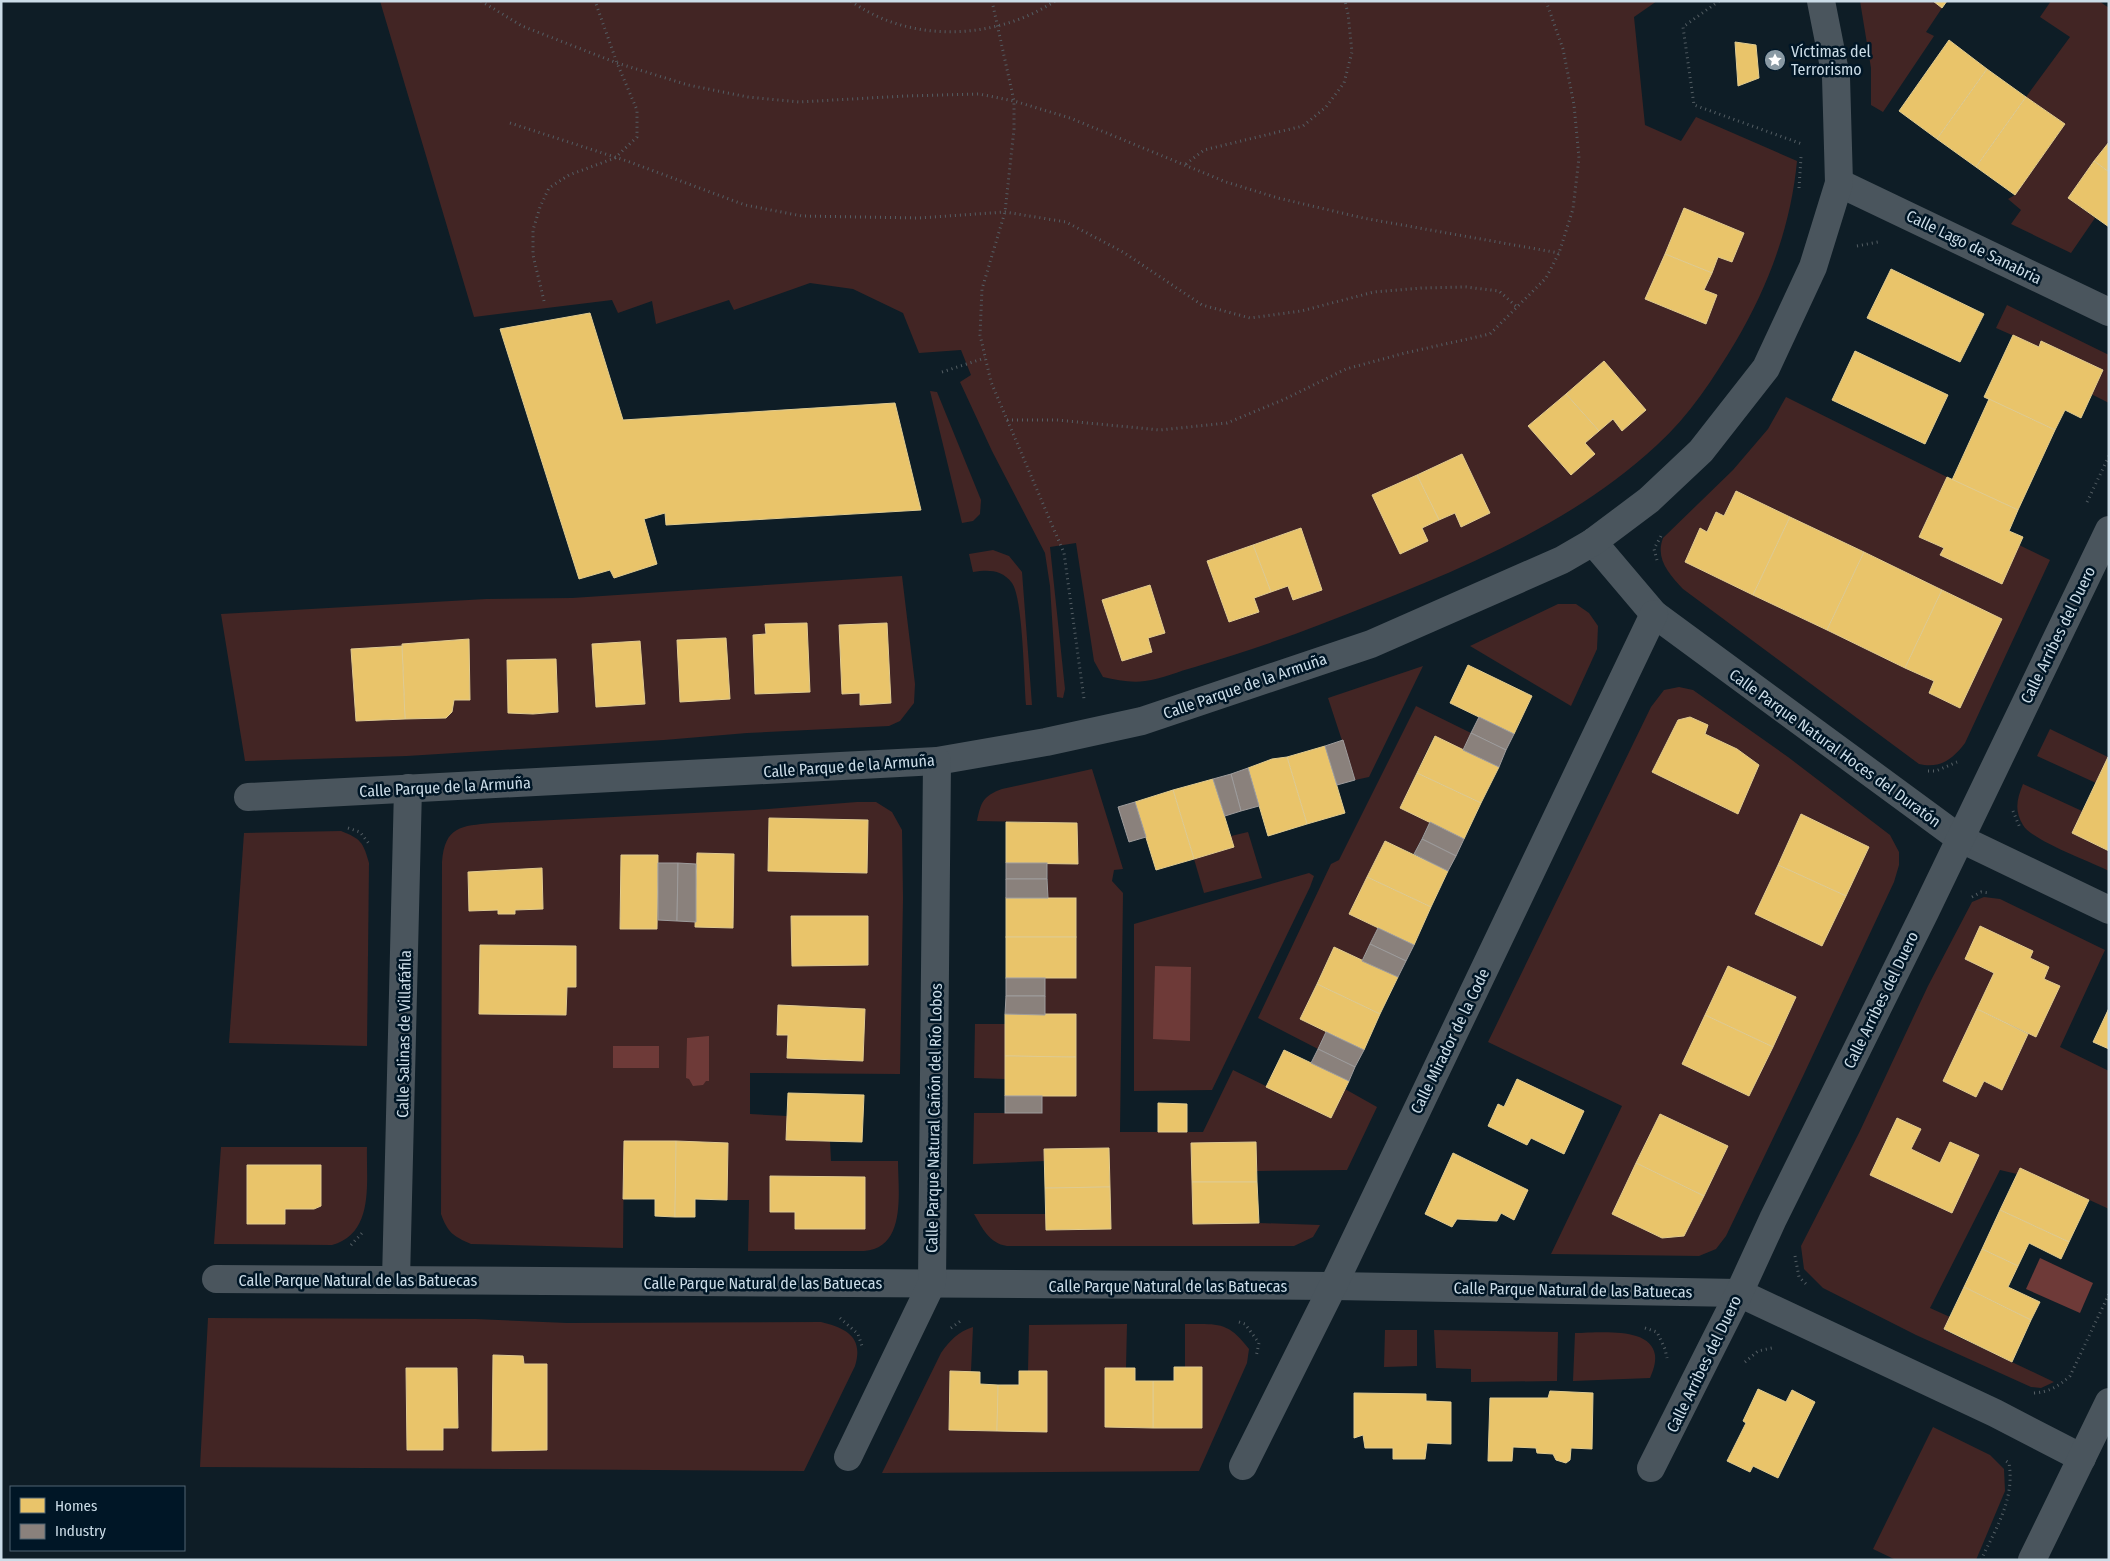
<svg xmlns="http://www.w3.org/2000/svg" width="2110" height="1561" viewBox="0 0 2110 1561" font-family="'Fira Sans Condensed',sans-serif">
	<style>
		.green { fill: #422524 }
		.water { fill: #6e3a38 }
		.homes { fill: #e9c46a; stroke: #e0cb90 }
		.industry { fill: #8a817c; stroke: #9e9c9c }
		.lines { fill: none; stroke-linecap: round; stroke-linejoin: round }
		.path { stroke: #545e64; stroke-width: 3; stroke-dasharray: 1 4; stroke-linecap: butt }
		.street { stroke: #4a555d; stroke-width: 28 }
		.secondary { stroke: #4a555d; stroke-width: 28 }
		.labels { text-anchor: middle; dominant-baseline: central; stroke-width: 5; stroke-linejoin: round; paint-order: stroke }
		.poi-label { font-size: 16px; fill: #cbdce7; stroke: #001626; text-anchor: start }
		.street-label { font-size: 16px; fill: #cbdce7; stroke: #001626 }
	</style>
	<rect width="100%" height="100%" fill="#0e1d26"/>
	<!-- green -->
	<g class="green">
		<path d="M380 1H1657L1634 17 1645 125 1681 141 1696 117 1797 161C1791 225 1769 285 1736 341 1713 379 1690 415 1657 445 1564 532 1436 579 1319 625 1278 641 1237 654 1195 667 1179 671 1162 679 1145 681 1131 683 1117 680 1103 677L1094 661 1076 543 1050 547 1065 689 1063 698 1057 697 1050 586 1045 553 992 451 960 382 971 375 961 350 919 353 903 313 853 289 810 283 734 310 729 300 656 324 652 301 618 313 612 300 474 317Z"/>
		<polygon points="1860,1 1933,1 1942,8 1926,32 1934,36 1883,112 1871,105 1871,68"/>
		<polygon points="2051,1 2099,1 2109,8 2109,142 2068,198 2095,218 2071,253 2011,224 2021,210 2008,199 2015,195 2065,124 2026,97 2070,37 2040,17"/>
		<polygon points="2007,305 2109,355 2109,403 2091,394 2041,342 2039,347 1996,328"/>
		<polygon points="930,391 937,392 981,500 980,514 973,521 962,523"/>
		<path d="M1786 397 1947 477 1919 537 1944 548 1940 555 2019 545 2050 560 1965 743C1953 759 1940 769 1919 764L1683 589C1669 574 1655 559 1663 538L1733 470 1768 429Z"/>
		<path d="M993 550 1009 556 1022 572 1032 705H1026C1024 682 1023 598 1012 583 1001 569 988 570 973 572L969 554Z"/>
		<polygon points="902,576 915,684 914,703 900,721 889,726 747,733 664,740 407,756 245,761 221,614 486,599 572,598"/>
		<polygon points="1558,604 1576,604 1589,613 1598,626 1597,649 1571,706 1470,646"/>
		<polygon points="1423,666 1369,777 1355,780 1328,698"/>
		<polygon points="1679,687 1693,690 1788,757 1890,835 1899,852 1899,865 1894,882 1803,1076 1726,1236 1716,1249 1699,1256 1551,1254 1622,1106 1488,1042 1651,707 1664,690"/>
		<polygon points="1416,706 1471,733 1463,750 1434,736 1400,808 1430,822 1414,854 1385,841 1350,914 1378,928 1362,961 1334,947 1300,1019 1326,1032 1318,1049 1258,1018 1331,864 1339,860"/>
		<polygon points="2050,729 2108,757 2096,783 2037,756"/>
		<path d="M1092 769 1123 869 1114 870 1112 881 1123 893 1120 1132H1203L1233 1070 1331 1118 1345 1089 1377 1107 1347 1170 1257 1171 1256 1142 1191 1144 1259 1223 1320 1225 1313 1237 1294 1246H1007C989 1243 983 1229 974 1214H1046V1230L1111 1229 1109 1148 1045 1161 973 1164 974 1113H1042V1096L1076 1095V1015H1045V978H1076V898H1048L1047 863H1078L1077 823 977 821C981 802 983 796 1002 789Z"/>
		<path d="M2023 784 2082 811 2072 833 2109 851V871C2091 862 2031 840 2023 825 2014 810 2017 799 2023 784Z"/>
		<path d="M857 802H876L892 812 902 830 903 898 900 1074 750 1073V1114L787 1116V1140L830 1141 831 1161H898C898 1191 907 1248 864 1251H748L749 1200H727V1143L624 1141 623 1248 471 1244C453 1236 448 1233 441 1214L442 862C445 826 461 826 492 823L754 810Z"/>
		<path d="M341 831C361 839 363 842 369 863L367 1046 229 1043 244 833Z"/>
		<polygon points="1248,832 1262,878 1204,893 1194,859 1231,836"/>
		<polygon points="1309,873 1314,876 1310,887 1212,1090 1134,1091 1134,924"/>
		<polygon points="1984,897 2000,899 2105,950 2060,1047 2109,1071 2109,1209 2020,1168 2017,1174 2000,1170 1930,1308 1950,1317 1944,1330 2054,1382 2041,1388 2031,1387 1916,1335 1823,1288 1804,1269 1801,1246 1859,1133 1928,986 1972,902"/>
		<polygon points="975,1024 1006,1024 1005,1079 974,1078"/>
		<path d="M221 1147H367C366 1182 375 1233 332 1245L214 1244Z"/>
		<path d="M208 1318 476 1319 567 1323 821 1322C846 1328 864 1337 855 1366L804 1471 200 1467Z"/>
		<path d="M1127 1324 1126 1368H1105V1427L1202 1428V1367H1185V1324C1218 1324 1228 1321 1249 1349L1247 1363 1199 1471 882 1473 941 1353C950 1340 958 1332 973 1327L971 1371 950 1372 949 1430 1046 1432V1371H1028L1029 1325Z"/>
		<polygon points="1385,1330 1417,1330 1417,1366 1384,1367"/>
		<polygon points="1434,1330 1558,1332 1557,1381 1471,1382 1471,1369 1436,1368"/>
		<path d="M1575 1333C1597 1333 1651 1326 1655 1355 1656 1363 1653 1371 1650 1378L1573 1381Z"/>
		<polygon points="1933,1427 1990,1455 2004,1469 2005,1491 1976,1560 1896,1560 1873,1549"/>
	</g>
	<!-- water -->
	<g class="water">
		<polygon points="1155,966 1191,967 1190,1041 1153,1039"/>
		<polygon points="709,1036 709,1081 706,1081 703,1085 693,1086 689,1079 686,1078 687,1038"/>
		<rect x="613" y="1046" width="46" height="22"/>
		<polygon points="2040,1258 2093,1283 2080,1313 2026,1289"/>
	</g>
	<!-- homes -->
	<g class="homes">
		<polygon points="1933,1 1947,1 1942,8"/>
		<polygon points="1949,40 1987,69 1937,139 1899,111"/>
		<polygon points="1735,42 1756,45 1759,78 1738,86"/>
		<polygon points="1987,69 2026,97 1976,167 1937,139"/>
		<polygon points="2026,97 2065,124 2015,195 1976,167"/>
		<polygon points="2109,142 2109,172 2094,161"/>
		<polygon points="2094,161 2109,172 2109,227 2068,198"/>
		<polygon points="1684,208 1744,233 1732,262 1718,257 1712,273 1665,254"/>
		<polygon points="1665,254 1712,273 1704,290 1717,295 1706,324 1645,299"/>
		<polygon points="1891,269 1984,314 1960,362 1867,318"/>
		<polygon points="590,313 623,420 895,403 921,510 666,525 665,513 644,519 657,564 614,578 610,570 579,579 500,329"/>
		<polygon points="2013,335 2039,347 2041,341 2103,370 2081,418 2065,410 2055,430 1984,397"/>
		<polygon points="1855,351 1948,395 1925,444 1832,400"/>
		<polygon points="1604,361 1646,410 1622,431 1613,419 1599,431 1566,394"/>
		<polygon points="1566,394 1599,431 1585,443 1595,454 1571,475 1528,426"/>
		<polygon points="1989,399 2055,430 2018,510 1952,480"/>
		<polygon points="1462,454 1490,513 1461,527 1455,513 1439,520 1417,475"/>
		<polygon points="1417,475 1439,520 1422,528 1428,541 1400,554 1372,495"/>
		<polygon points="1947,477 2018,510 2009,531 2023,537 2002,584 1940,555 1944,548 1919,537"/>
		<polygon points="1736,491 1790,517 1753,595 1685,562 1700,528 1707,532 1716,512 1724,516"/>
		<polygon points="1790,517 1864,552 1827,630 1753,595"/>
		<polygon points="1301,528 1322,590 1293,600 1288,586 1271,592 1253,545"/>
		<polygon points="1253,545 1271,592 1254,598 1259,612 1229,622 1207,561"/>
		<polygon points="1864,552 1942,590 1905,668 1827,630"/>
		<polygon points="1150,585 1165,633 1148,638 1152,652 1122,661 1102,600"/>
		<polygon points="1942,590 2002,619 1960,708 1929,693 1934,681 1905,668"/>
		<polygon points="807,623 810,692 755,694 753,635 766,634 765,624"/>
		<polygon points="887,623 891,703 860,705 860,693 842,694 839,625"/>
		<polygon points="726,638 730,699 680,702 677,640"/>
		<polygon points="469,639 470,700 454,700 452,712 446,718 405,719 402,644"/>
		<polygon points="640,641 645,704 596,707 592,644"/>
		<polygon points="402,646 405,719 356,721 351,649"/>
		<polygon points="556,659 558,712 533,714 508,713 507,660"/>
		<polygon points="1468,665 1532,696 1514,734 1450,703"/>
		<polygon points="1690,717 1708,725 1705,734 1737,749 1759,765 1738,814 1652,772 1678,720"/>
		<polygon points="1435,736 1499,767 1481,803 1417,773"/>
		<polygon points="1325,746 1345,813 1307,824 1287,757"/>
		<polygon points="1287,757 1307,824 1268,836 1248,768 1272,759"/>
		<polygon points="2108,757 2109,757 2109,851 2072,833"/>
		<polygon points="1417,773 1481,803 1464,839 1400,808"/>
		<polygon points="1213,779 1234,847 1194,859 1173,790"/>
		<polygon points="1173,790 1194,859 1156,870 1135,802"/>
		<polygon points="1801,814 1869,847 1846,896 1778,865"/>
		<polygon points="769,818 868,820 867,873 768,871"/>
		<polygon points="1006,822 1077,823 1078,864 1006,863"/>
		<polygon points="1385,841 1448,871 1431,907 1367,877"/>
		<polygon points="697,853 734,854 733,928 695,927"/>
		<polygon points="621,855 658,855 657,929 620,929"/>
		<polygon points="1778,865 1846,896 1822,946 1755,914"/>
		<polygon points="542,868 543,909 515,910 515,914 498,914 498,910 469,911 468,872"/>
		<polygon points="1367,877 1431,907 1414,945 1349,914"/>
		<rect x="1006" y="898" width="70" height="39"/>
		<polygon points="791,916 868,916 868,965 792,966"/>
		<polygon points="1980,926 2033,951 2030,958 2049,967 2044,979 2060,986 2036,1037 1977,1009 1994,973 1965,959"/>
		<rect x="1006" y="937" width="70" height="41"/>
		<polygon points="480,945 576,946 576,987 567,987 566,1015 479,1014"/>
		<polygon points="1334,947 1398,977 1380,1014 1317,984"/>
		<polygon points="1728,966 1796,997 1773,1047 1705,1015"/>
		<polygon points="1317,984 1380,1014 1364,1050 1300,1019"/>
		<polygon points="778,1005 865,1009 863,1061 787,1058 788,1035 777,1035"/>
		<polygon points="2109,1008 2109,1049 2093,1042"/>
		<polygon points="1977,1009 2028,1034 2002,1090 1984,1081 1976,1097 1943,1081"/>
		<polygon points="1005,1014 1076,1014 1076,1057 1005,1056"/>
		<polygon points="1705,1015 1773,1047 1749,1096 1682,1064"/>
		<polygon points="1284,1050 1349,1081 1331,1118 1266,1087"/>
		<polygon points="1005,1056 1076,1057 1076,1096 1005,1096"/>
		<polygon points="1517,1079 1584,1111 1564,1154 1531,1138 1527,1145 1488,1126 1498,1104 1504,1107"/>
		<polygon points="788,1093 864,1095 862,1142 786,1140"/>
		<polygon points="1158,1103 1187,1104 1187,1132 1158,1132"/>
		<polygon points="1660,1114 1728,1146 1704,1196 1636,1163"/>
		<polygon points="1897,1118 1921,1129 1911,1149 1940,1163 1950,1142 1979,1155 1952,1213 1870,1175"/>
		<polygon points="624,1141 676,1141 675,1217 655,1216 655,1199 623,1199"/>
		<polygon points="676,1141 728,1143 727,1200 695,1199 695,1217 675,1217"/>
		<polygon points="1256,1142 1257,1182 1192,1182 1191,1143"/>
		<polygon points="1109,1148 1110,1187 1045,1188 1044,1149"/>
		<polygon points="1453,1153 1528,1190 1514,1220 1501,1213 1497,1221 1457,1219 1452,1227 1425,1214"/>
		<polygon points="1636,1163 1704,1196 1684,1236 1662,1238 1612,1214"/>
		<polygon points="247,1165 321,1165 321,1206 314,1209 285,1209 285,1224 247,1224"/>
		<polygon points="2020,1168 2089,1200 2069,1242 2000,1210"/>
		<polygon points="770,1176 865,1177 865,1229 795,1229 795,1212 770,1212"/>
		<polygon points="1192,1182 1257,1182 1259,1223 1193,1224"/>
		<polygon points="1110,1187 1111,1229 1046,1230 1045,1188"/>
		<polygon points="2000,1210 2069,1242 2061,1259 2029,1243 2018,1266 1982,1249"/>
		<polygon points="1982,1249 2018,1266 2008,1287 2040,1302 2031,1320 1964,1287"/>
		<polygon points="1964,1287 2031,1320 2012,1362 1944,1329"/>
		<polygon points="493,1355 523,1356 524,1364 547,1364 547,1450 492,1451"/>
		<polygon points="1174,1367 1202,1367 1202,1428 1153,1428 1153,1381 1174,1381"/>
		<polygon points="406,1368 457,1368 458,1428 443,1428 443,1450 407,1450"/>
		<polygon points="1105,1368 1135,1368 1135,1381 1153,1381 1153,1428 1105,1427"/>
		<polygon points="950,1371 980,1372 980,1384 998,1385 997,1431 949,1430"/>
		<polygon points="1019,1371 1047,1371 1047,1432 997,1431 998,1385 1019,1385"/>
		<polygon points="1758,1389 1786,1402 1792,1390 1815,1402 1778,1478 1753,1466 1750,1472 1727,1461 1746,1423 1743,1421"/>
		<polygon points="1550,1391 1593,1393 1592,1449 1571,1448 1570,1460 1566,1463 1556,1460 1553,1454 1537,1453 1536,1448 1513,1447 1512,1461 1488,1461 1490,1398 1548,1398"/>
		<polygon points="1354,1393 1426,1394 1426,1401 1451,1402 1451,1444 1427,1443 1425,1459 1393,1459 1393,1448 1365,1448 1363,1435 1354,1438"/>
	</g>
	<!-- industry -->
	<g class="industry">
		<polygon points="1479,717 1514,734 1506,750 1471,733"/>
		<polygon points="1471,733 1506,750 1499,767 1463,750"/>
		<polygon points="1343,740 1355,780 1337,785 1325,746"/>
		<polygon points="1248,768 1259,806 1241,811 1231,774"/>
		<polygon points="1231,774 1241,811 1225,816 1213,779"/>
		<polygon points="1135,802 1146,837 1129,842 1118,807"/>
		<polygon points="1430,822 1464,839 1456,856 1422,839"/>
		<polygon points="1422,839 1456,856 1448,871 1414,854"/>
		<polygon points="658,863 678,863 677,921 658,920"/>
		<polygon points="678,863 696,864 696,922 677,921"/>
		<rect x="1006" y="863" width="41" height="16"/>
		<polygon points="1006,879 1047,879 1048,898 1006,898"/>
		<polygon points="1378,928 1414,945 1406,961 1370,944"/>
		<polygon points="1370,944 1406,961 1398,977 1362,961"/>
		<rect x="1006" y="978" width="39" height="18"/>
		<polygon points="1006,996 1045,996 1045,1015 1005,1014"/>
		<polygon points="1326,1032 1364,1050 1355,1067 1318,1049"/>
		<polygon points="1318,1049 1355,1067 1349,1081 1311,1063"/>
		<rect x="1005" y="1096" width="37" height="17"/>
	</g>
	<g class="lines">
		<!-- path -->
		<g class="path">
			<polyline points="481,1 522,26 617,63 688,85 748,97 799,102 905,96 979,94 1014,101 1070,118 1226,182 1278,198 1363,218 1559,253"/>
			<path d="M851 1C910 44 996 40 1055 1"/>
			<polyline points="992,1 1014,101 1014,129 1005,212 982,289 980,335 991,382 1064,553 1084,699"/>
			<polyline points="1719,1 1683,27 1694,105 1802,144"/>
			<polyline points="510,123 627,161 745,205 802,216 919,218 1005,212 1066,222 1123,252 1202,305 1250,318 1301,311 1374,292 1422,288 1466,287 1499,291 1518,308"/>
			<polyline points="1186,164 1204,150 1303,126 1326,107 1344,83 1352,52 1348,14 1345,1"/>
			<polyline points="1799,188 1801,157"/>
			<polyline points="1857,246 1878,242"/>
			<polyline points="544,301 533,255 533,230 540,207 549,188 569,175 615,158 637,137 637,110 617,63 595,1"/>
			<polyline points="942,372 985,358"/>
			<polyline points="1007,420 1057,420 1160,430 1227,423 1285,399 1346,369 1405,353 1490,334 1546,278 1559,253 1573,209 1579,158 1574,105 1563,49 1546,1"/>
			<polyline points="2087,502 2109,456"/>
			<polyline points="1657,560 1654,549 1661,536"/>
			<polyline points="1928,771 1936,771 1957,762"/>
			<polyline points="2013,811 2020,828"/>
			<polyline points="348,828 360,832 370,845"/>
			<polyline points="1972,897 1981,892 1990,893"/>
			<polyline points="351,1245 362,1233"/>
			<polyline points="1795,1256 1799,1277 1806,1284"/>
			<polyline points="840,1318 858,1334 862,1346"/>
			<polyline points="1239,1322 1245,1324 1259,1343 1256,1357"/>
			<polyline points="951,1328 962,1320"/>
			<polyline points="1645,1328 1657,1332 1665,1349 1667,1358"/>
			<polyline points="1745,1362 1758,1351 1772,1348"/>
			<path d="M2034 1393C2049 1392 2059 1386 2070 1376L2109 1294"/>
			<path d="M1981 1560C1996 1528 2015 1499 2009 1463L2006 1461"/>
		</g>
		<!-- street -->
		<g class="street">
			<polyline points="1839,183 2109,312"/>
			<polyline points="1593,542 1654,614 1959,838 2109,910"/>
			<polyline points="248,797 937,761 1046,742 1142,721 1371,644 1562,560 1593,542 1649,500 1701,451 1766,368 1813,267 1839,183 1836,77 1821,1"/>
			<polyline points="216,1279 1333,1286 1739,1293 1995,1413 2082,1458"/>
			<polyline points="396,1280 408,788"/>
			<polyline points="848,1457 932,1283 937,761"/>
			<polyline points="1243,1466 1333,1286 1654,614"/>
			<polyline points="1651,1468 1739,1293 1773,1219 1925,912 2109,530"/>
		</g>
		<!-- secondary -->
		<polyline class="secondary" points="2032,1560 2109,1402"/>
	</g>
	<!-- icons -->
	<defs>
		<g id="sight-disc" transform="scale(1.125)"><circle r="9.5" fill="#8999a3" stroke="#001626"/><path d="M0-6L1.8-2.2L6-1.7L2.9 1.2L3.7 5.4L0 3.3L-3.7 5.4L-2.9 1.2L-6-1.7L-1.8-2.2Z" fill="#fff"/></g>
	</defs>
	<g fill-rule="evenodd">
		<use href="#sight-disc" x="1775" y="60"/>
	</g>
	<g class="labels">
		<!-- poi labels -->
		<g class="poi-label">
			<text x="1791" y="51">Víctimas del<tspan x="1791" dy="18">Terrorismo</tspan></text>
		</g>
		<!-- street labels -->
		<g class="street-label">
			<text transform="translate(1974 247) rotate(26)">Calle Lago de Sanabria</text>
			<text transform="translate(2058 635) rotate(-64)">Calle Arribes del Duero</text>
			<text transform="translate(1245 686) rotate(-19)">Calle Parque de la Armuña</text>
			<text transform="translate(1835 748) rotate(36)">Calle Parque Natural Hoces del Duratón</text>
			<text transform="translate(849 766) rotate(-4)">Calle Parque de la Armuña</text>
			<text transform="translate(445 787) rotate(-3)">Calle Parque de la Armuña</text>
			<text transform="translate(1881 1000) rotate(-64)">Calle Arribes del Duero</text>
			<text transform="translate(404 1034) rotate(-89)">Calle Salinas de Villafáfila</text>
			<text transform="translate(1450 1041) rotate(-64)">Calle Mirador de la Code</text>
			<text transform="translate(934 1118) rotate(-89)">Calle Parque Natural Cañón del Río Lobos</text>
			<text x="358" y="1280">Calle Parque Natural de las Batuecas</text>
			<text x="763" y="1283">Calle Parque Natural de las Batuecas</text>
			<text x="1168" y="1286">Calle Parque Natural de las Batuecas</text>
			<text transform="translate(1573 1290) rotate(1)">Calle Parque Natural de las Batuecas</text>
			<text transform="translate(1704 1364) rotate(-64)">Calle Arribes del Duero</text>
		</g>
	</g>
	<!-- border -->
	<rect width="2110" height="1561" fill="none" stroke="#cbdce7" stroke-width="5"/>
	<!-- legend -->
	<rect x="10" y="1486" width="175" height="65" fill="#001626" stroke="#516573"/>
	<rect x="20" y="1498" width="25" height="15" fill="#e9c46a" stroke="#516573"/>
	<text x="55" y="1511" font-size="15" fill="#cbdce7">Homes</text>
	<rect x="20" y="1524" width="25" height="15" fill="#8a817c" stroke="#516573"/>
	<text x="55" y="1536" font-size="15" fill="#cbdce7">Industry</text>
</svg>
